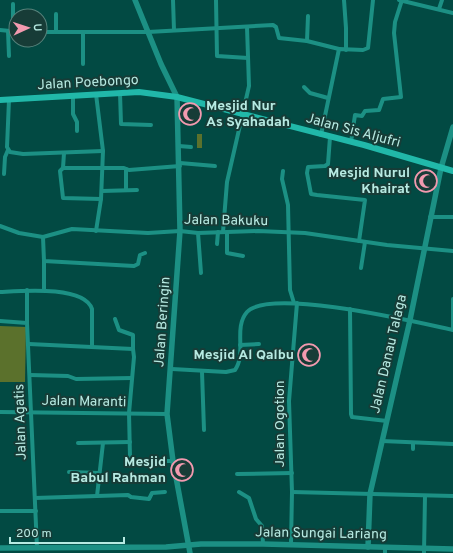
<svg xmlns="http://www.w3.org/2000/svg" width="453" height="553" viewBox="0 0 453 553" font-family="Overpass,sans-serif">
	<style>
		.green { fill: #5b712c }
		.lines { fill: none; stroke-linecap: round; stroke-linejoin: round }
		.minor { stroke: #1c9084; stroke-width: 4 }
		.tertiary { stroke: #1c9084; stroke-width: 5.5 }
		.secondary { stroke: #21b8a9; stroke-width: 6 }
		.labels { text-anchor: middle; dominant-baseline: central; stroke-width: 4; stroke-linejoin: round; paint-order: stroke }
		.street-label { font-size: 14px; fill: #b7eae2; stroke: #173c37 }
		.poi-label { font-size: 14px; font-weight: bold; fill: #b7eae2; stroke: #173c37; text-anchor: end }
	</style>
	<rect width="100%" height="100%" fill="#024a43"/>
	<!-- green -->
	<g class="green">
		<rect x="197" y="134" width="5" height="14"/>
		<polygon points="0,326 26,327 25,382 0,382"/>
	</g>
	<g class="lines">
		<!-- minor -->
		<g class="minor">
			<polyline points="173,0 174,30"/>
			<polyline points="216,0 217,56 248,58"/>
			<polyline points="344,0 346,28 346,50"/>
			<polyline points="399,0 453,13"/>
			<polyline points="13,4 13,31"/>
			<polyline points="439,9 442,0"/>
			<polyline points="0,30 10,31"/>
			<polyline points="8,31 9,56"/>
			<polyline points="40,32 148,32 273,25 276,27 279,38 307,41 339,49"/>
			<polyline points="56,32 56,14"/>
			<polyline points="83,33 83,64"/>
			<polyline points="307,41 308,16"/>
			<polyline points="304,87 310,93 328,98"/>
			<polyline points="120,93 121,124 151,125"/>
			<polyline points="96,94 103,151 101,199 96,231"/>
			<polyline points="73,95 73,114 77,122 77,131"/>
			<polyline points="9,100 7,147 10,152 23,154 103,151"/>
			<polyline points="321,135 339,49 363,50 368,48 373,0"/>
			<polyline points="330,137 328,164 325,166 308,167 307,173 311,194 317,195 365,200 359,241"/>
			<polyline points="351,142 355,115 362,116 365,111 379,110 383,99 401,97 394,33 395,22 402,0"/>
			<polyline points="179,146 191,147"/>
			<polyline points="64,153 63,168 60,171 63,198 101,199"/>
			<polyline points="180,163 215,166"/>
			<polyline points="63,168 124,168 129,170 180,166"/>
			<polyline points="283,171 282,179 288,205 290,290 294,303"/>
			<polyline points="4,174 5,157 8,150"/>
			<polyline points="126,190 126,169"/>
			<polyline points="102,191 137,190"/>
			<polyline points="430,217 453,217"/>
			<polyline points="0,226 19,233 43,237 72,229 148,233 180,231 198,233 258,231 305,233 387,245 453,251"/>
			<polyline points="223,232 227,182 249,86 247,27"/>
			<polyline points="227,232 227,253 243,256"/>
			<polyline points="198,233 201,273"/>
			<polyline points="43,237 44,261 134,266 138,264 140,255 145,253"/>
			<polyline points="217,244 218,232"/>
			<polyline points="44,261 44,290"/>
			<polyline points="361,268 365,242"/>
			<polyline points="27,290 27,323"/>
			<path d="M0 292C20 291 84 285 92 309V346"/>
			<polyline points="350,309 351,414 352,417 387,421"/>
			<polyline points="115,319 119,330 133,335 133,349"/>
			<polyline points="0,321 27,323 37,548"/>
			<polyline points="453,330 453,299"/>
			<polyline points="29,344 133,349 134,357 129,413 130,457 134,461 173,461"/>
			<polyline points="240,345 259,344"/>
			<path d="M172 369 226 372 235 370C247 353 233 328 247 312 270 287 420 323 453 330"/>
			<polyline points="202,372 204,430"/>
			<polyline points="30,375 68,376 76,379 132,378"/>
			<polyline points="0,412 167,414"/>
			<polyline points="382,441 453,444"/>
			<polyline points="78,443 130,442"/>
			<polyline points="413,449 413,443"/>
			<polyline points="69,472 99,473"/>
			<polyline points="237,474 292,473"/>
			<polyline points="239,492 249,498 256,519 262,526 263,544"/>
			<polyline points="292,492 453,496"/>
			<polyline points="97,496 103,443"/>
			<polyline points="35,498 128,495 131,497 149,499 152,493 165,492"/>
			<polyline points="0,511 36,511"/>
			<polyline points="291,544 292,492 289,401 297,303"/>
			<polyline points="385,553 385,547"/>
			<polyline points="424,553 425,496"/>
		</g>
		<!-- tertiary -->
		<g class="tertiary">
			<polyline points="135,0 161,64 177,97 180,231 167,414 173,461 190,553"/>
			<polyline points="368,547 370,494 410,320 441,168 453,127"/>
			<polyline points="0,548 166,547 201,544 263,544 453,549"/>
		</g>
		<!-- secondary -->
		<polyline class="secondary" points="0,100 139,92 177,97 364,145 453,171"/>
	</g>
	<!-- icons -->
	<defs>
		<g id="mosque-ring" transform="scale(1.15)"><circle r="9.5" fill="#173c37" stroke="#f29aaf" stroke-width="1.5"/><path d="M3.5-4.9A6 6 0 1 0 3.5 4.9A5 5 0 1 1 3.5-4.9Z" fill="#f29aaf"/></g>
	</defs>
	<g fill-rule="evenodd">
		<use href="#mosque-ring" x="190" y="114"/>
		<use href="#mosque-ring" x="426" y="181"/>
		<use href="#mosque-ring" x="309" y="355"/>
		<use href="#mosque-ring" x="182" y="470"/>
	</g>
	<g class="labels">
		<!-- street labels -->
		<g class="street-label">
			<text transform="translate(88 83) rotate(-3)">Jalan Poebongo</text>
			<text transform="translate(353 131) rotate(15)">Jalan Sis Aljufri</text>
			<text transform="translate(226 221) rotate(1)">Jalan Bakuku</text>
			<text transform="translate(163 322) rotate(-86)">Jalan Beringin</text>
			<text transform="translate(389 354) rotate(-77)">Jalan Danau Talaga</text>
			<text transform="translate(84 402) rotate(1)">Jalan Maranti</text>
			<text transform="translate(21 422) rotate(-92)">Jalan Agatis</text>
			<text transform="translate(280 424) rotate(-90)">Jalan Ogotion</text>
			<text transform="translate(321 534) rotate(1)">Jalan Sungai Lariang</text>
		</g>
		<!-- poi labels -->
		<g class="poi-label">
			<text x="206" y="106" text-anchor="start">Mesjid Nur<tspan x="206" dy="16">As Syahadah</tspan></text>
			<text x="410" y="173">Mesjid Nurul<tspan x="410" dy="16">Khairat</tspan></text>
			<text x="294" y="355">Mesjid Al Qalbu</text>
			<text x="166" y="462">Mesjid<tspan x="166" dy="16">Babul Rahman</tspan></text>
		</g>
	</g>
	<!-- north arrow -->
	<g transform="translate(28 28) rotate(87)"><circle r="19" fill="#173c37" stroke="#57827b"/>
	<path d="M0-3L7 15L0 10L-7 15Z" fill="#f29aaf"/>
	<text y="-6" font-size="11" font-weight="bold" text-anchor="middle" fill="#b7eae2">U</text>
	</g>
	<!-- scale -->
	<path d="M10 537v6h114v-6" fill="none" stroke="#b7eae2" stroke-width="2"/>
	<text x="16" y="537" font-size="12" fill="#b7eae2" stroke="#173c37" stroke-width="3" paint-order="stroke">200 m</text>
</svg>
